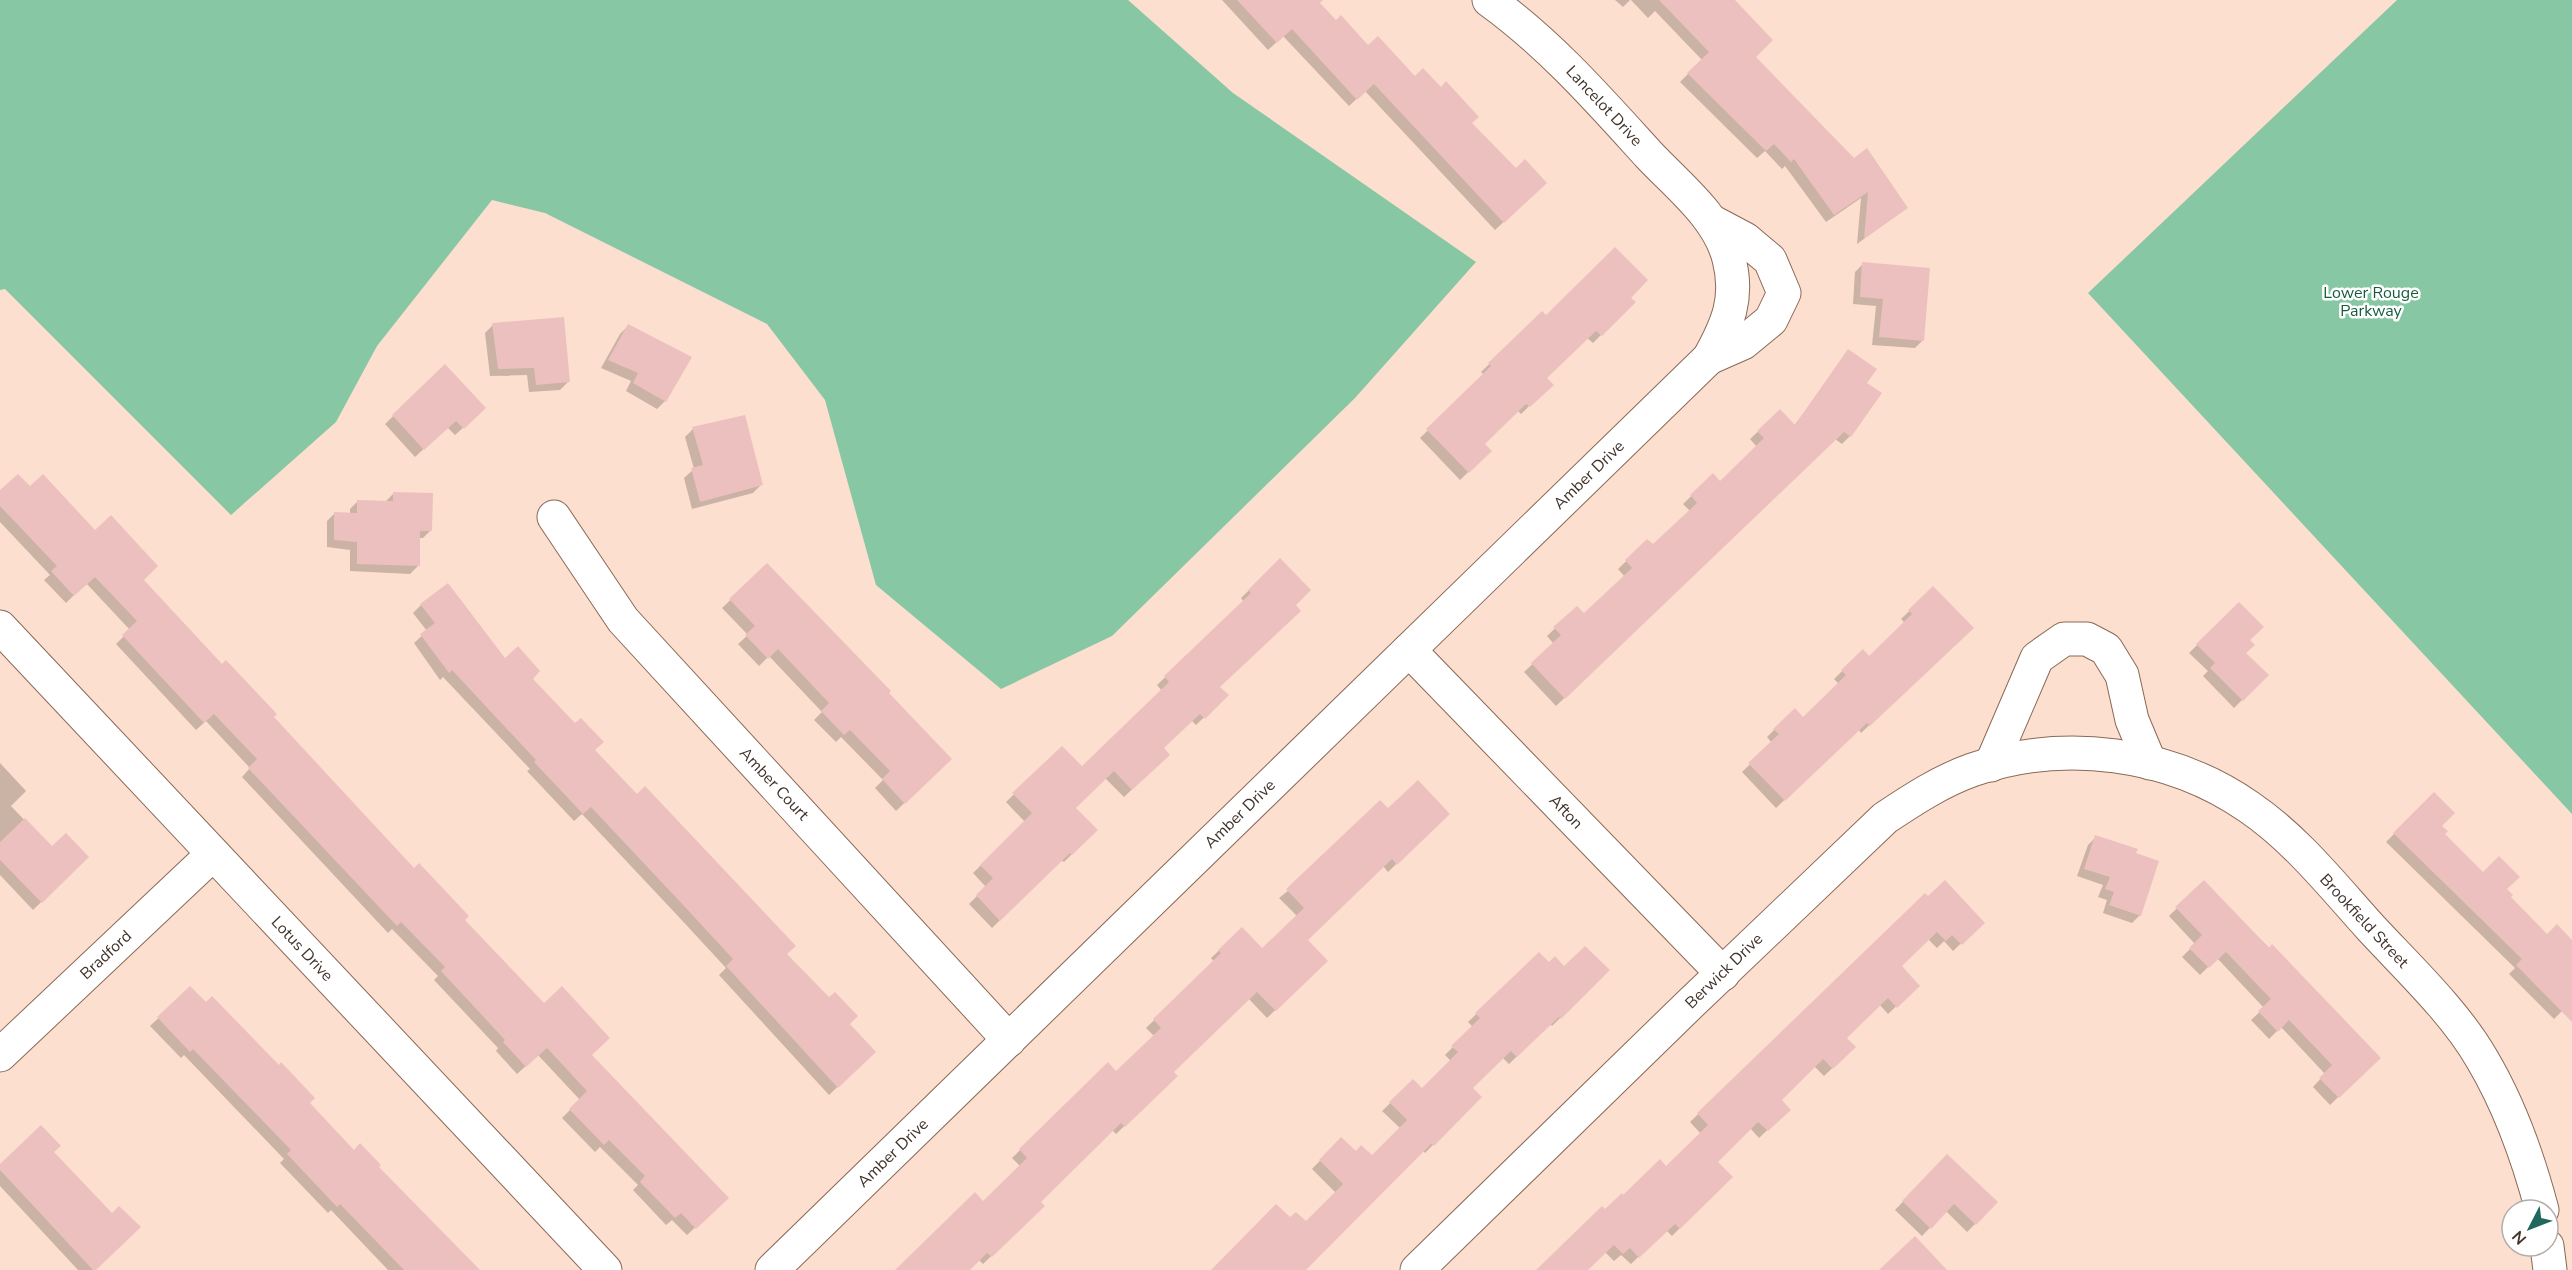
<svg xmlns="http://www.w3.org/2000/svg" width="2572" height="1270" viewBox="0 0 2572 1270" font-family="'Nunito Sans',sans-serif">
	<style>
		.green { fill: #87c7a3 }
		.shadow { fill: #0003 }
		.building { fill: #ecc0bf }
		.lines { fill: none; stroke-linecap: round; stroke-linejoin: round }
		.minor-casing { stroke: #896957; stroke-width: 35 }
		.minor { stroke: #fff; stroke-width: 33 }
		.labels { text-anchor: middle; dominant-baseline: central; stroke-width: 5; stroke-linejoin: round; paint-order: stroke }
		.street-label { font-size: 16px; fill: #41332b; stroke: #fff }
		.park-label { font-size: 16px; fill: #175d3d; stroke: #fff }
	</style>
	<rect width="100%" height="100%" fill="#fddfcf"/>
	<!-- green -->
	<g class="green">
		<polygon points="0,0 1128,0 1233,93 1476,262 1355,398 1112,636 1001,689 876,585 825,400 767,324 545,213 492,200 377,346 336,422 231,515 5,289 0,290"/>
		<polygon points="2397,0 2572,0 2572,814 2088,293"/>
	</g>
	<!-- shadow -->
	<g class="shadow">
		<polygon points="1222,0 1315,0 1335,22 1415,78 1470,123 1537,191 1495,230 1365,91 1349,106 1283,36 1268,50"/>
		<polygon points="1615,0 1630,0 1623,7"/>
		<polygon points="1631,0 1732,0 1754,57 1853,160 1906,208 1857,244 1861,198 1826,222 1785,166 1782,169 1765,151 1757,158 1680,82 1702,60 1655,11 1648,18"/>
		<polygon points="1863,264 1923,340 1915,348 1872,345 1876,306 1853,304 1855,272"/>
		<polygon points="1629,298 1634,302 1593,343 1587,338 1545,378 1551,385 1521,414 1518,411 1483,444 1490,451 1460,480 1420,438 1484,375 1481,372 1542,313 1546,317"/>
		<polygon points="493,325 568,382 560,390 529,392 527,375 490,376 485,333"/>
		<polygon points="628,326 665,401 657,409 626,391 631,381 601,368 620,334"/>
		<polygon points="1849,351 1865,384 1850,436 1842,444 1835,439 1556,706 1524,672 1554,644 1547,636 1576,608 1584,616 1625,577 1618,569 1647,541 1653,547 1690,511 1683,504 1713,475 1720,483 1757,447 1750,439 1780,411 1794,426"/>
		<polygon points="445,366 477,415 455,435 447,427 415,457 385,424"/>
		<polygon points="693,429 761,485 753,493 692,509 684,478 694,469 685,437"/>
		<polygon points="30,489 142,580 590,1055 719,1205 687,1235 672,1220 666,1225 633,1190 638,1185 600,1147 595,1152 562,1118 580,1100 538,1055 517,1074 496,1051 498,1048 434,980 438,976 392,929 388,933 242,777 250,768 206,721 196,730 116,644 130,630 86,583 66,603 44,580 50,575 0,522 0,492"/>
		<polygon points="394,493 431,530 423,538 418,538 418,566 410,574 350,571 350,550 327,547 327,521 335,513 350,514 350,509 358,501 385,502"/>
		<polygon points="1280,560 1218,687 1227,695 1196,725 1191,720 1162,749 1168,755 1124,797 1105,778 1074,808 1096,830 1064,862 1061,860 992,928 969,904 986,887 973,873 1025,822 1006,802 1062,748 1082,768 1162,691 1157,685 1244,602 1241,598"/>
		<polygon points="767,565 950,759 896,811 875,788 883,780 841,737 836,742 814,720 822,712 769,656 759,666 738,644 748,635 722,608"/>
		<polygon points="1933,588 1972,628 1861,733 1859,730 1776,808 1742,772 1772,743 1767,737 1774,730 1803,719 1839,684 1834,679 1863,651 1869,658 1905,623 1901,619"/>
		<polygon points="2239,604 2248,640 2244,653 2267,675 2234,708 2203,676 2208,671 2189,653"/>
		<polygon points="421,605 531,679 593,750 785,954 874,1052 829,1095 719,975 726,968 677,915 582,814 574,821 527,771 530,769 443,677 440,680 414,643 427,631 413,613"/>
		<polygon points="0,763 26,791 11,806 52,849 87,857 33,910 0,875"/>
		<polygon points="2434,794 2444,834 2483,874 2505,890 2509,897 2547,936 2572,942 2572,1001 2554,1019 2509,974 2515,968 2386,842"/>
		<polygon points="1388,810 1448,814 1388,872 1383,866 1306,940 1318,969 1267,1018 1248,998 1172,1072 1176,1076 1116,1134 1112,1130 1039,1202 1043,1206 983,1264 978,1259 968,1270 898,1270 983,1203 1020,1166 1012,1158 1108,1064 1116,1073 1154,1036 1146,1028 1214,962 1211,958 1242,929 1261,950 1297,916 1279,898"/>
		<polygon points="2096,837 2140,915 2132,923 2103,913 2107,900 2098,897 2103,885 2077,876 2088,845"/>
		<polygon points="2204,882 2378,1058 2330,1105 2313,1087 2325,1074 2281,1027 2269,1039 2251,1020 2264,1008 2217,958 2200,975 2182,957 2195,944 2169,916"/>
		<polygon points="1925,895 1983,922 1953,951 1944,941 1937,948 1928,939 1900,966 1918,986 1888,1014 1879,1004 1845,1038 1846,1055 1824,1076 1814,1066 1780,1100 1781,1117 1759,1138 1750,1128 1716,1162 1731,1177 1672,1236 1666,1230 1631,1264 1621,1255 1614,1261 1605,1252 1587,1270 1538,1270 1605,1211 1666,1168 1701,1134 1690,1122"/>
		<polygon points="1539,954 1549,964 1564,968 1608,970 1552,1026 1550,1024 1509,1064 1502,1057 1471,1088 1480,1097 1425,1153 1423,1151 1304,1270 1290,1219 1306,1223 1336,1193 1312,1169 1341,1139 1356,1153 1372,1157 1400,1128 1382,1111 1413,1081 1422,1090 1451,1061 1445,1055 1473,1027 1468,1022"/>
		<polygon points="190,988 354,1152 377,1167 476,1270 388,1270 331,1210 328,1213 280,1163 284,1159 184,1055 181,1058 150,1026"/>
		<polygon points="53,1152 112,1215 95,1270 78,1270 0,1186 0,1166"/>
		<polygon points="1947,1156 1996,1203 1967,1232 1946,1211 1922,1236 1895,1210"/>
	</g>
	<!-- building -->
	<g class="building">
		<polygon points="1237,0 1323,0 1320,3 1336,20 1341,15 1368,45 1378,36 1415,76 1423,68 1441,87 1446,81 1479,117 1472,123 1516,168 1525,159 1547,183 1504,223 1374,84 1357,100 1292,29 1277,43"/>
		<polygon points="1659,0 1735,0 1773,40 1756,57 1854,158 1867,148 1908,208 1864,239 1868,192 1834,215 1794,159 1791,162 1774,144 1766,151 1687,73 1709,52"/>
		<polygon points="1615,247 1648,280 1631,298 1636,302 1602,336 1596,331 1547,378 1554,385 1530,407 1526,404 1485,444 1492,451 1469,473 1426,429 1491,366 1488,363 1542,311 1546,315"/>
		<polygon points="1862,262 1930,268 1924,341 1879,337 1883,299 1860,297"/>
		<polygon points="564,317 570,382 536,385 534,368 498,369 492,323"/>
		<polygon points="628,324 692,357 666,402 633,383 638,373 608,360"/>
		<polygon points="1848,349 1877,369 1867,383 1882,393 1851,437 1844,432 1565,699 1531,663 1561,635 1553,627 1577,606 1584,613 1632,568 1625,560 1647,539 1653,544 1697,503 1690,495 1713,473 1720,481 1764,438 1757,431 1780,409 1795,425"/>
		<polygon points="445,364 486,408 464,429 456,421 424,450 392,415"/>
		<polygon points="745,415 763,485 700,502 691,468 703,465 692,427"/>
		<polygon points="18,474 30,486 43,474 95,530 111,515 158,566 144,580 222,664 226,660 277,714 274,717 414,868 419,863 469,916 465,920 544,1003 562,986 610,1038 592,1055 729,1198 696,1229 681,1213 675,1218 640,1182 645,1176 609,1140 604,1145 569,1109 587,1091 547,1048 526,1067 503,1042 505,1040 441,971 445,967 401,922 397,926 248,768 257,759 214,714 204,723 122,635 137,621 95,577 74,596 51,571 57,566 0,506 0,490"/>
		<polygon points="393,492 433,493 432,531 420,531 420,566 357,564 357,542 334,540 334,512 357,513 357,500 393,501"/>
		<polygon points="1280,558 1311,590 1296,605 1301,611 1220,687 1229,695 1205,719 1200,714 1164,748 1170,755 1132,790 1114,771 1076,808 1098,830 1072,855 1070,853 1000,921 976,895 993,878 980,865 1032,813 1012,793 1062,746 1082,766 1169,682 1164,676 1251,593 1248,590"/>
		<polygon points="767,563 891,691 889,693 952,759 905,804 882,779 890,771 850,730 844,735 821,711 829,703 778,649 768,659 745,635 755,626 729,599"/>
		<polygon points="448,583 505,658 518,646 540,671 533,679 575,723 581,718 604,742 595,750 637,794 645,786 796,946 787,954 829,997 835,992 858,1016 850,1024 876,1052 838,1088 726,966 733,959 685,907 591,807 583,814 534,762 536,760 452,670 449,673 420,634 435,623 420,604"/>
		<polygon points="1933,586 1974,628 1870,726 1867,723 1785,801 1748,763 1779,734 1773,729 1795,708 1803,717 1846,675 1841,670 1863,649 1869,656 1912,614 1908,610"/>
		<polygon points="2239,602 2264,627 2250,640 2255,645 2246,653 2269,675 2243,701 2210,668 2215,663 2196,644"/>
		<polygon points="1418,780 1450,814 1397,865 1392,859 1308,940 1328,961 1276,1011 1257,992 1174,1072 1178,1076 1125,1127 1121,1123 1041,1202 1045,1206 992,1257 987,1253 970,1270 895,1270 975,1192 983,1201 1027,1158 1019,1149 1108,1062 1116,1071 1161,1028 1153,1019 1221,953 1218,950 1242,927 1262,948 1304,908 1286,889 1380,800 1388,808"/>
		<polygon points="2434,792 2455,813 2442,826 2448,831 2445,834 2483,872 2499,856 2520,877 2507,889 2513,895 2511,897 2547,934 2557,924 2572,940 2572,1022 2516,965 2522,959 2393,833"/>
		<polygon points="25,818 52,846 66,833 89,857 42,903 0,860 0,842"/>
		<polygon points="2095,835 2138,849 2136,853 2159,861 2141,916 2109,905 2114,892 2105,889 2110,877 2084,869"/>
		<polygon points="1945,880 1985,923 1962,945 1952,935 1946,941 1937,932 1902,966 1920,986 1897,1008 1888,998 1847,1038 1856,1047 1833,1069 1823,1059 1782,1100 1791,1110 1768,1131 1758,1122 1718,1162 1733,1177 1680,1229 1675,1224 1639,1258 1630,1248 1623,1254 1614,1245 1588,1270 1536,1270 1602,1206 1605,1209 1622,1193 1623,1195 1660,1159 1666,1166 1708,1125 1697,1113 1925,893 1928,896"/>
		<polygon points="2204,880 2269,948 2272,944 2381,1058 2339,1098 2319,1078 2332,1065 2289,1020 2278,1032 2258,1011 2271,999 2226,952 2209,968 2189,948 2202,935 2175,907"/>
		<polygon points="1585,946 1610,970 1561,1019 1559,1017 1517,1057 1511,1051 1473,1088 1482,1097 1434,1146 1431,1144 1306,1270 1211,1270 1276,1204 1290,1217 1296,1212 1306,1221 1343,1184 1319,1160 1341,1137 1356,1151 1361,1145 1372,1155 1407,1120 1389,1102 1413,1079 1422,1088 1458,1052 1451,1046 1480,1018 1475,1013 1539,952 1549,962 1555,956 1564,966"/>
		<polygon points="190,986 206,1002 212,996 279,1065 281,1062 315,1098 310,1103 354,1150 360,1143 381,1165 379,1167 480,1270 404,1270 340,1204 337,1207 287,1154 291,1150 193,1049 190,1052 157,1017"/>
		<polygon points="41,1125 61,1146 54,1152 112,1213 119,1206 141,1227 96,1270 93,1270 0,1170 0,1164"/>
		<polygon points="1947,1154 1998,1202 1976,1225 1954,1204 1931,1229 1902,1201"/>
		<polygon points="1915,1236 1947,1270 1879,1270"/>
	</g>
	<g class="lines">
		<!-- minor casing -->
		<g class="minor-casing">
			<g id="minor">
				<polyline points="1709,358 1743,343 1771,320 1784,293 1770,260 1745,239 1711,221"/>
				<polyline points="554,517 623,620 1009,1040"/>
				<polyline points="0,627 605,1270"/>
				<polyline points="1409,650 1723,974"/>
				<polyline points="1991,765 2037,658 2064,639 2087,639 2106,649 2122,675 2132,720 2150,763"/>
				<polyline points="0,1055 213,854"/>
				<polyline points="2547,1246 2550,1270"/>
				<path d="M772 1270 1709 358C1728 324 1739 298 1729 259 1719 217 1677 185 1649 155 1599 100 1550 44 1489 0"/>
				<path d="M1417 1270 1689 1005 1885 818C1912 800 1941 781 1972 770 2063 738 2170 752 2249 807 2296 839 2333 886 2371 928 2408 968 2455 1012 2482 1059 2510 1106 2528 1157 2542 1210"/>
			</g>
		</g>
		<!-- minor -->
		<use href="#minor" class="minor"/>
	</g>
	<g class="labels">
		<!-- street labels -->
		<g class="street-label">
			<text transform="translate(1604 106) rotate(47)">Lancelot Drive</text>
			<text transform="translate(1589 475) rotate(-44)">Amber Drive</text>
			<text transform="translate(774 784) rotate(47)">Amber Court</text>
			<text transform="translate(1566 812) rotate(46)">Afton</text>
			<text transform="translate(1240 814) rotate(-44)">Amber Drive</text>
			<text transform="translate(2364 921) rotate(47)">Brookfield Street</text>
			<text transform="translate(302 949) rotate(47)">Lotus Drive</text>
			<text transform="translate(106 955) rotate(-43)">Bradford</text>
			<text transform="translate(1724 971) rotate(-44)">Berwick Drive</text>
			<text transform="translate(893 1153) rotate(-44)">Amber Drive</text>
		</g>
		<!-- park labels -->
		<g class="park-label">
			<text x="2371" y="293">Lower Rouge<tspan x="2371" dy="18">Parkway</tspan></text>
		</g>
	</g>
	<!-- north arrow -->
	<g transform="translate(2530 1228) rotate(228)"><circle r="28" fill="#ffffff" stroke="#b3adaa" stroke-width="1.5"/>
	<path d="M0-4.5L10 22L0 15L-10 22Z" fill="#20685e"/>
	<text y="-9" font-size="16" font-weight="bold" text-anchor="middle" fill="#41332b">N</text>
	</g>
</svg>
